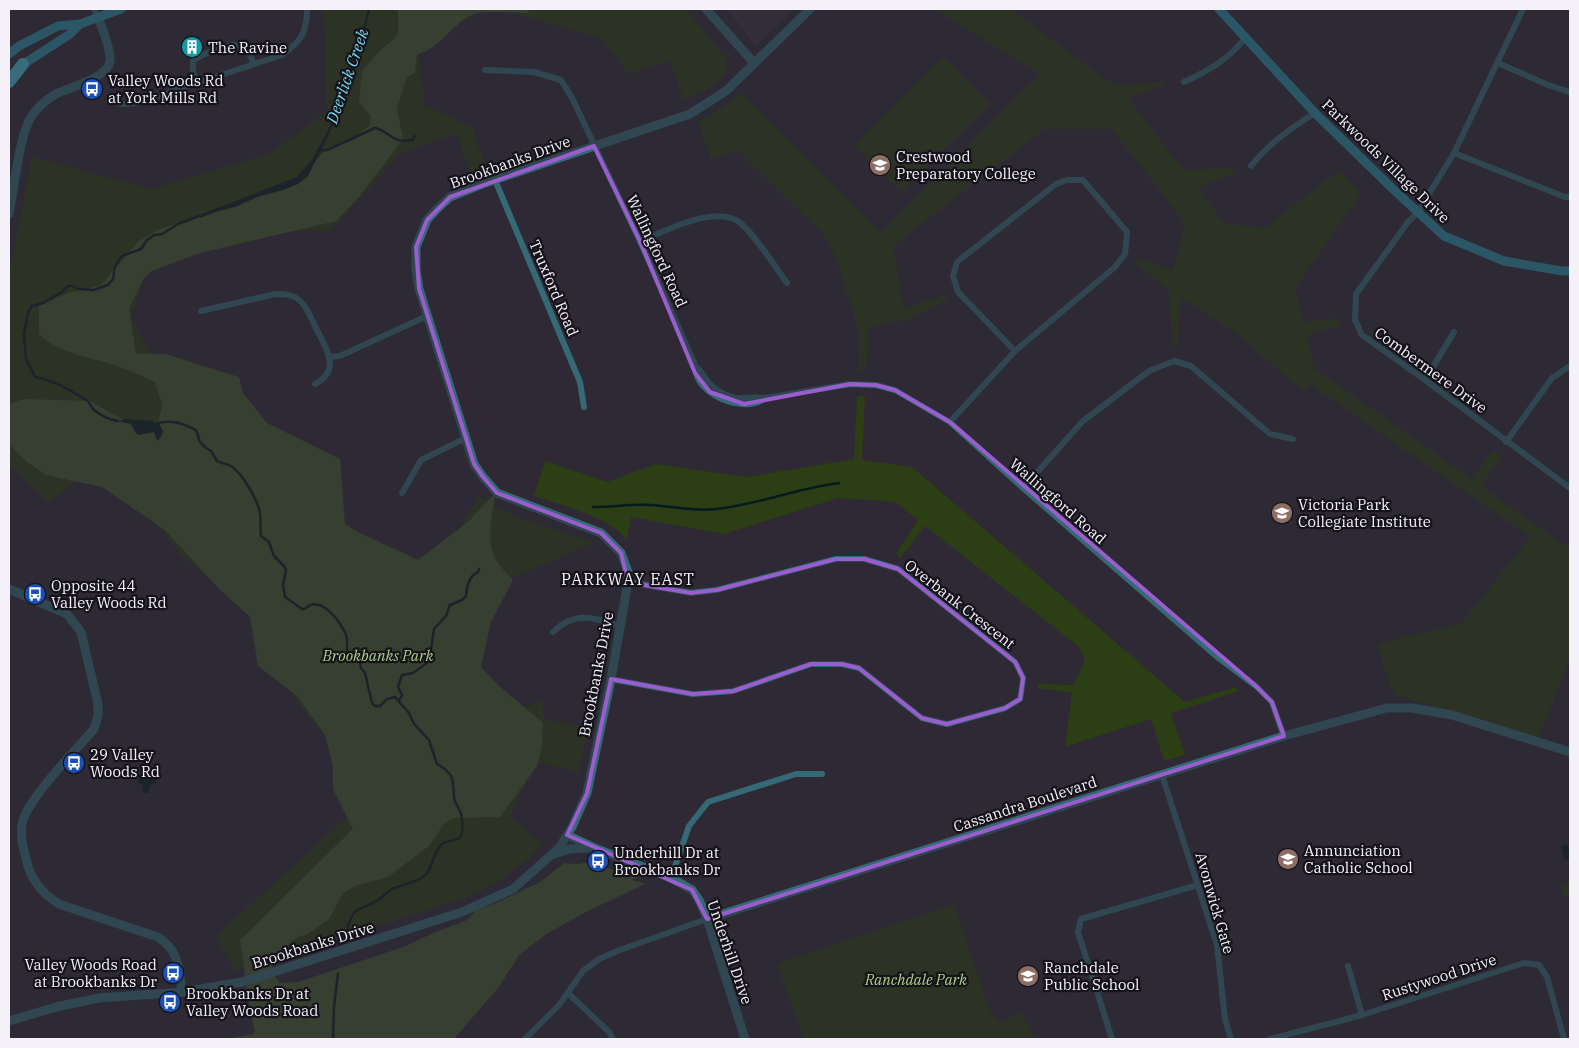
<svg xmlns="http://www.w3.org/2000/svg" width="1579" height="1048" viewBox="0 0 1579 1048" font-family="'IBM Plex Serif',serif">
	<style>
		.commercial { fill: #3c3343 }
		.green { fill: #2c3e13 }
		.forest { fill: #44592a }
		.water { fill: #051b20 }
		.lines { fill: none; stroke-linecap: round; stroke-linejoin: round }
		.stream { stroke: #051b20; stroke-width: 2.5 }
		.minor { stroke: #336a75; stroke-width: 6 }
		.tertiary { stroke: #336a75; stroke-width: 9 }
		.secondary { stroke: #298c9f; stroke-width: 9 }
		.motorway { stroke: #45bbd2; stroke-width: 12 }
		.marked { fill: none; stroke: #995dce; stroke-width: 4; stroke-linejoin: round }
		.labels { text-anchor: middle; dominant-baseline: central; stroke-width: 4.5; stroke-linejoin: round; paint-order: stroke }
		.poi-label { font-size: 15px; fill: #f4f1f9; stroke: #151319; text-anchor: start }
		.street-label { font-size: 15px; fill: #f4f1f9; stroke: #151319 }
		.park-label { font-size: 15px; font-style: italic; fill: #acce84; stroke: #151319 }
		.water-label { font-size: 16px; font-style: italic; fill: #6fddf4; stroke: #151319 }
		.neighbourhood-label { font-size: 16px; letter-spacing: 1px; fill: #f4f1f9; stroke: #151319 }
	</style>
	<rect width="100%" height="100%" fill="#2e2935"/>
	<!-- commercial -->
	<polygon class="commercial" points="727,9 793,9 756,46"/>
	<!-- green -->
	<g class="green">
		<path d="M324 9H493L454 16 418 54 425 106 472 127 486 169 471 174 457 134 399 154 331 231 255 230 148 266 131 318 157 366 344 538 394 565 448 548 479 495C512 522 556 526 594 543L479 591 466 687 502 714 543 701V719L588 727 579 772 536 762 510 816 543 844C520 868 496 886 465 898L235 971 216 936 353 812 331 744 268 664 250 613 180 554 142 504 86 473 49 503 9 464V277L32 157 151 189 269 154 327 111Z"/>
		<path d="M500 9H686L725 57C737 78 699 93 684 101L670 60 628 74 603 39Z"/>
		<polygon points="934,9 1010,9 1114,85 1164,82 1165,85 1128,98 1184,171 1233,167 1234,173 1198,188 1224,223 1264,228 1340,170 1361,194 1295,288 1303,322 1339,318 1340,326 1307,336 1314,368 1472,479 1493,450 1502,456 1481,486 1570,549 1570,659 1539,738 1394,695 1377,645 1402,637 1461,624 1530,537 1310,384 1303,391 1236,333 1181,298 1177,347 1172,347 1169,290 1135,263 1137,258 1173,271 1185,223 1112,129 1044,129 893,246 904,309 945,295 947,300 906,320 869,327 866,371 859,371 858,328 835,256 822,233 738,151 711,160 698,122 719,110 741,93 881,232 1040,74"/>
		<polygon points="943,56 990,104 901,192 854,145"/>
		<path d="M857 396H865L862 460 912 467 1185 702 1235 687 1239 691 1171 713 1185 755 1164 761 1151 719 1065 747 1072 693 1038 688V684L1074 685 1085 659 1079 647 925 526 900 558 896 554 918 520 895 502 838 498 724 534 631 517 627 540C605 514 565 507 534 496L545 461 607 482 656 464 746 477 854 459Z"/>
		<polygon points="1570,882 1570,894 1563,896 1560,885"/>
		<polygon points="954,904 990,1011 1000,1023 1020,1011 1036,1039 803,1039 777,964"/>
	</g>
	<!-- forest -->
	<path class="forest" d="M398 9H528L529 13C518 13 482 11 474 14 453 22 440 50 417 54L415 73 407 77 397 108 403 139 358 198 336 221 200 253 152 271 144 278 129 308 136 354H165L239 377 243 393 267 423 340 459 345 524 360 533 418 560 468 522 496 492C492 513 485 543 497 562 502 569 508 574 513 580L491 622 481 667 498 685 543 723 542 747 537 766 500 817 453 818 443 825 429 846 388 877 355 886 343 893 329 919 308 934 296 938 272 959V972L280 983 298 982 406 946 429 935 467 920 477 909 494 904 540 882 564 863 576 864 592 862 619 872 640 877 632 880 645 884 588 911 548 933 520 954 498 988 454 1039H226L253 1034 255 1032C247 1002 245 971 240 940L353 829 333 789V767L325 735 297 696 258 666 250 617 219 589 165 530 102 487 46 475 27 462 9 444V404L24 399 90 401 138 428 158 425 162 405 155 382C145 377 134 372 123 368 98 358 59 355 39 334V306L68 293 101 285 139 241 158 230 272 191 303 173 329 147 348 142 369 126 371 117 359 101 362 71 379 51 394 39 398 32Z"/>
	<!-- water -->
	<g class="water">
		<polygon points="321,143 324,144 308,176 298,184 283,190 257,197 235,207 215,212 200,218 199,216 199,215 297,177 312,160"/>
		<polygon points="128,419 153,421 155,424 159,424 163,431 161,437 157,441 154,432 138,435 135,432 131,424 118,421"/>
		<polygon points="140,775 145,779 154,776 157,782 150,786 149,793 143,793 143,786 137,781"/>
		<polygon points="1567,844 1570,849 1570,859 1565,860 1561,846"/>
	</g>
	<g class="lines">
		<!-- stream -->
		<g class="stream">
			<polyline points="323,143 336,116 352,74 353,60 362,37 369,9"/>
			<path d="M322 150H327L375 128C392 132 390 144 412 140L415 136"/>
			<path d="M118 421C110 420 99 415 93 409 90 405 90 402 86 400 70 390 53 380 35 377L26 359 24 335 28 312 32 306 43 303 62 292 68 286H72L78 289 93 290 108 285 113 279 115 266 122 256 141 249 147 240 154 235 162 234 178 224 199 216"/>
			<path d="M155 424C170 419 182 423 196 430L200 442 206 448 211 451 217 461C221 463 227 464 231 466 242 473 258 500 260 513 261 520 260 528 261 536L269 542 274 556 284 566 286 570 283 585 285 597 302 609H305C320 593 341 622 346 635 348 640 347 647 347 652L360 663 361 668 365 673 372 703 375 706H380L387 699 395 697 409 713 414 724 429 740 437 764C455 774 453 780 454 798 455 803 457 805 459 809 462 815 463 824 462 831 461 844 449 838 442 844 432 852 434 868 424 876 417 882 401 885 392 889 387 892 383 897 378 900 359 912 354 904 347 929"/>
			<path d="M593 507C612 507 631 504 650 505 672 506 694 512 716 509 758 505 797 488 839 483"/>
			<path d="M399 701 402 695 398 687 402 675 413 673 427 663 430 656 434 629 446 616 450 605 462 600 466 596C467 586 469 576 478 572L479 569"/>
			<polyline points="333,1039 334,1007 338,973"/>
		</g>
		<!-- minor -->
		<g class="minor">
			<polyline points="94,9 98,17"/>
			<polyline points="1523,9 1454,153 1418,212 1408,222 1356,294 1355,320 1362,335 1425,380 1570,488"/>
			<polyline points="1498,63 1548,85 1570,92"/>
			<path d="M485 70 534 72 561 80 572 98 640 241 696 367C693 394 745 415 765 398"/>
			<path d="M1184 82C1208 71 1229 59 1245 38"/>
			<path d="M197 83 193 71V61C202 54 235 40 244 47 250 51 251 58 254 64"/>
			<path d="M109 101 124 104 136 103 282 55C301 42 307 32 307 9"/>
			<polyline points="1454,153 1565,197 1570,197"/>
			<path d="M1251 166C1268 144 1292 127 1315 113"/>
			<polyline points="495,180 580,382 584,407"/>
			<path d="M640 241C667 231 708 207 736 220 750 227 776 268 787 283"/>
			<path d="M201 311 275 294C283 294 291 294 298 299 307 306 311 318 316 328 326 348 342 370 315 384"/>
			<polyline points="330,357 340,356 427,316"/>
			<path d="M696 367C702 371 704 377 708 382 716 390 726 396 736 398 746 399 755 396 765 398L850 384 876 385 895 390 950 422 1023 488 1216 656 1256 686 1272 702 1284 736"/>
			<polyline points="1425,380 1454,332"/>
			<polyline points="950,422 1015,351 1115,267 1125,254 1127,232 1083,180 1067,180 1056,184 957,262 953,276 958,292 1015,351"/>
			<polyline points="1506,442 1552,378 1570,366"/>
			<polyline points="1023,488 1083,421 1149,371 1174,361 1191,366 1270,434 1293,439"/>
			<polyline points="402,493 421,460 466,438"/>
			<path d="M553 632C574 611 594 617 619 626"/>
			<polyline points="611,679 693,694 733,691 811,664 842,664 859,668 922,718 947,724 1005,708 1020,699 1023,678 1015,662 898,569 864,559 836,559 717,590 691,593 628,582"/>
			<polyline points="1162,775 1217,945 1225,1019 1231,1039"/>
			<polyline points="671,878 689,826 708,802 796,774 822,774"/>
			<polyline points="1348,966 1362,1015"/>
			<polyline points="568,993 609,1032 613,1039"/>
			<polyline points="525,1039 559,1005 583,971 599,959 620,950 707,919"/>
			<polyline points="1112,1039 1078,932 1081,919 1198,885"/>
			<polyline points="1270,1039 1362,1015 1524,963 1539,965 1547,977 1564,1039"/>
		</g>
		<!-- tertiary -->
		<g class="tertiary">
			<polyline points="706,9 754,63"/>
			<path d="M9 214C14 189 19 137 31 117 37 108 47 99 56 94 70 87 108 78 110 61 111 49 102 28 98 17"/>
			<path d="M9 589 67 614 81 632 98 704V716L94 729C77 749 26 800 22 824 20 835 23 848 26 858 30 879 41 893 59 904L158 937C180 952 178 967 182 992"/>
			<polyline points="567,835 597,849 671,878 692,890 699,900 707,919 745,1039"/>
			<polyline points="554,854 570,849 590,848"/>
			<polyline points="707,919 1284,736 1387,708 1412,708 1452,715 1570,752"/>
			<polyline points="9,1021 56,1007 99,998 182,992 242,982 462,912 513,889 559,848 572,827 587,793 611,679 628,582 628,572 621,553 601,533 497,493 483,477 474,464 419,289 416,270 416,247 427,220 437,209 450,197 482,184 690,114 726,91 810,9"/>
		</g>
		<!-- secondary -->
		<g class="secondary">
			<polyline points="1219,9 1315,113 1394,190 1444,236 1504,261 1562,271 1570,271"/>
			<polyline points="9,54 19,46 58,26 80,24 121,9"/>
			<polyline points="19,67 70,34 80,24"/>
		</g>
		<!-- motorway -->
		<polyline class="motorway" points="9,82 23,64"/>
	</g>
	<!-- marked area -->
	<path d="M0 0H1579V1048H0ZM594 146 640 241 695 373 710 392 744 404 850 384 876 385 895 390 950 422 1256 686 1272 702 1284 736 707 919 692 890 567 835 587 793 611 679 693 694 733 691 811 664H842L859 668 922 718 947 724 1005 708 1020 699 1023 678 1015 662 898 569 864 559H836L717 590 691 593 632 583 628 582 621 553 601 533 497 493 483 477 474 464 419 289 416 247 427 220 450 197Z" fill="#2e2935" fill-opacity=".55" fill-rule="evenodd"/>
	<path class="marked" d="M594 146 640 241 695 373 710 392 744 404 850 384 876 385 895 390 950 422 1256 686 1272 702 1284 736 707 919 692 890 567 835 587 793 611 679 693 694 733 691 811 664H842L859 668 922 718 947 724 1005 708 1020 699 1023 678 1015 662 898 569 864 559H836L717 590 691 593 632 583 628 582 621 553 601 533 497 493 483 477 474 464 419 289 416 247 427 220 450 197Z"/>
	<!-- icons -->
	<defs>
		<g id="building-disc" transform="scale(1.125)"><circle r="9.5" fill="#0f9aa8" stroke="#151319"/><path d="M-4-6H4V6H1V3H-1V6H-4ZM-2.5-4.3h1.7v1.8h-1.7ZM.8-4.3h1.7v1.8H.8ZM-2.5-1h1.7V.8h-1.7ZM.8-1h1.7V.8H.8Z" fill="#fff"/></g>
		<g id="bus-disc" transform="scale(1.125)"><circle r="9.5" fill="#1a4fb4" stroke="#151319"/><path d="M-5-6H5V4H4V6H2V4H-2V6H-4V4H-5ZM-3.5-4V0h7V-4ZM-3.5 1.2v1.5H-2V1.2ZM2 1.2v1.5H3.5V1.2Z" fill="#fff"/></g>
		<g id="school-disc" transform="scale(1.125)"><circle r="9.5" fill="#8d6e63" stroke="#151319"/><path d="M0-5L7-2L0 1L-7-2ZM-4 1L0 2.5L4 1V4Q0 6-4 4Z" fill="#fff"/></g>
	</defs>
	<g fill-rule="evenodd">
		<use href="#building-disc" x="192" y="47"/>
		<use href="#bus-disc" x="92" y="89"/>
		<use href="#school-disc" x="880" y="165"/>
		<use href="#school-disc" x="1282" y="513"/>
		<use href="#bus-disc" x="35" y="594"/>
		<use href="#bus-disc" x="74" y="763"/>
		<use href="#school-disc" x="1288" y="859"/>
		<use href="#bus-disc" x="598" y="861"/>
		<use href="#bus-disc" x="173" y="973"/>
		<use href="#school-disc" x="1028" y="976"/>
		<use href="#bus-disc" x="170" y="1002"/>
	</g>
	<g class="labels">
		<!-- poi labels -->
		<g class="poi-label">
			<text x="208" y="47">The Ravine</text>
			<text x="108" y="80">Valley Woods Rd<tspan x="108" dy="17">at York Mills Rd</tspan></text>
			<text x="896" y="156">Crestwood<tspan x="896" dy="17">Preparatory College</tspan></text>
			<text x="1298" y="504">Victoria Park<tspan x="1298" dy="17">Collegiate Institute</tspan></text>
			<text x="51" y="585">Opposite 44<tspan x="51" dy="17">Valley Woods Rd</tspan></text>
			<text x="90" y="754">29 Valley<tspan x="90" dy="17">Woods Rd</tspan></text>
			<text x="1304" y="850">Annunciation<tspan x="1304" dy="17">Catholic School</tspan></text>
			<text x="614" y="852">Underhill Dr at<tspan x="614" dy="17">Brookbanks Dr</tspan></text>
			<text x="157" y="964" text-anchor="end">Valley Woods Road<tspan x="157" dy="17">at Brookbanks Dr</tspan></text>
			<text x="1044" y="967">Ranchdale<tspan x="1044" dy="17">Public School</tspan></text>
			<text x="186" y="993">Brookbanks Dr at<tspan x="186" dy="17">Valley Woods Road</tspan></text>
		</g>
		<!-- street labels -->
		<g class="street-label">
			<text transform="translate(1386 161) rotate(44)">Parkwoods Village Drive</text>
			<text transform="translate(510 162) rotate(-20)">Brookbanks Drive</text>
			<text transform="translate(657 251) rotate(65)">Wallingford Road</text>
			<text transform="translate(554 288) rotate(67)">Truxford Road</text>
			<text transform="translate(1431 370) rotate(36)">Combermere Drive</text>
			<text transform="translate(1058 501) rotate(41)">Wallingford Road</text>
			<text transform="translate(960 604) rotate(38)">Overbank Crescent</text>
			<text transform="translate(596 674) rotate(-79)">Brookbanks Drive</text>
			<text transform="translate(1025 804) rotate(-18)">Cassandra Boulevard</text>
			<text transform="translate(1215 903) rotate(74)">Avonwick Gate</text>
			<text transform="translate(313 945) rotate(-17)">Brookbanks Drive</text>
			<text transform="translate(730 952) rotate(71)">Underhill Drive</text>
			<text transform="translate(1439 977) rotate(-18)">Rustywood Drive</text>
		</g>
		<!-- park labels -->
		<g class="park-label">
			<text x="378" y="655">Brookbanks Park</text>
			<text x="916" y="979">Ranchdale Park</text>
		</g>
		<!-- water labels -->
		<g class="water-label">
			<text transform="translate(347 76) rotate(-71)">Deerlick Creek</text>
		</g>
		<!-- neighbourhood labels -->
		<g class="neighbourhood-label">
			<text x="628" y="579">PARKWAY EAST</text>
		</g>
	</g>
	<!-- border -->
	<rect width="1579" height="1048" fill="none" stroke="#f4f1f9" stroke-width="20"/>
</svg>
